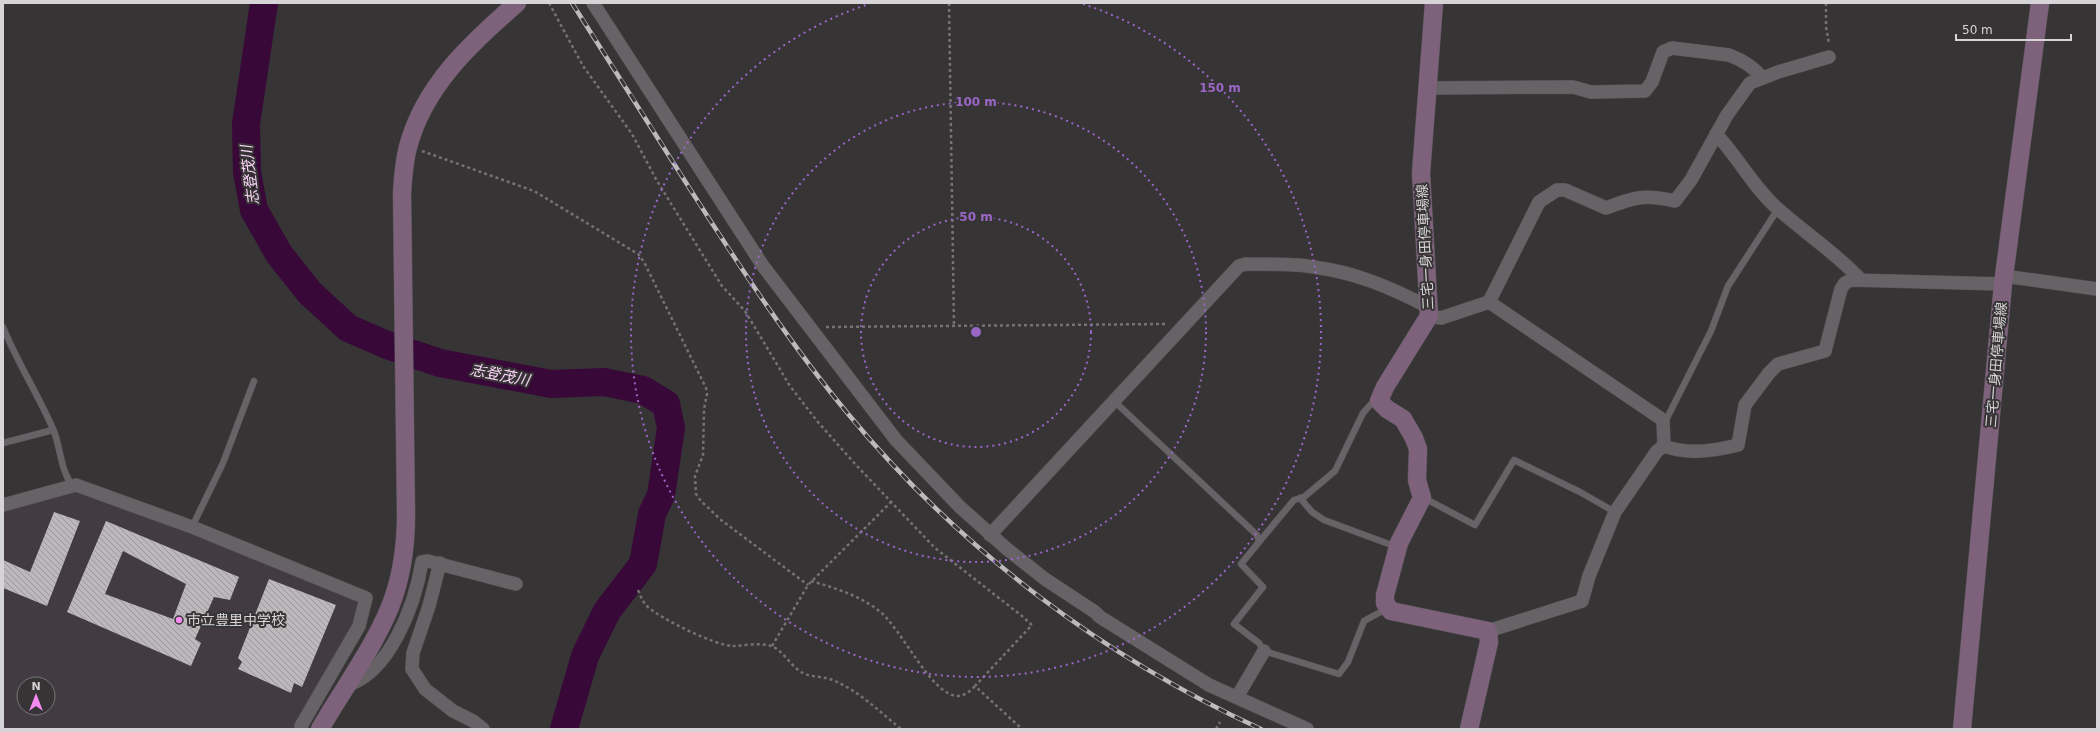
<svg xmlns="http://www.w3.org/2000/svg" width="2100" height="732" viewBox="0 0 2100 732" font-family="'DejaVu Sans','Noto Sans JP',sans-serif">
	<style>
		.built { fill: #433b42; fill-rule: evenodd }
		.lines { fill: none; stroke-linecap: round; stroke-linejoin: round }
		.river { stroke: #380838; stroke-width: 28 }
		.building { fill: url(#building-back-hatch); fill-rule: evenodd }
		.lane-casing { stroke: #555255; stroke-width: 7 }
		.street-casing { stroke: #555255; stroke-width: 14 }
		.secondary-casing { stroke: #555255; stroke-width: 19 }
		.path { stroke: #757274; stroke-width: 2.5; stroke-dasharray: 3 3; stroke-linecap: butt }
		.lane { stroke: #666265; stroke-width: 6 }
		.street { stroke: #666265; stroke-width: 13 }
		.secondary { stroke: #7e627c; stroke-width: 18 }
		.rail-casing { stroke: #bcbabc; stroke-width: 4.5 }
		.rail { stroke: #373436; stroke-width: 3; stroke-dasharray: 9; stroke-linecap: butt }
		.ring { fill: none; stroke: #9b67c7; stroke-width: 2; stroke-dasharray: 2 4 }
		.poi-dot { fill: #f489f0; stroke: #373436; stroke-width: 1.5 }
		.labels { text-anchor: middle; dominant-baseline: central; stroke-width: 4; stroke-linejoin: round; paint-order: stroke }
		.street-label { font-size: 14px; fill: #d6d4d6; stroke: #373436 }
		.poi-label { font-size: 14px; fill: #d6d4d6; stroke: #373436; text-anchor: start }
		.water-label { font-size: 15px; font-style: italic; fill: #fbd6f9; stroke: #373436 }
		.centre { fill: #9b67c7; stroke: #373436; stroke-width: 2 }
		.ring-label { font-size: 12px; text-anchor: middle; font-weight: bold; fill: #9b67c7; stroke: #373436; stroke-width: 4; stroke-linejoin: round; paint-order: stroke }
	</style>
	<defs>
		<pattern id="building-back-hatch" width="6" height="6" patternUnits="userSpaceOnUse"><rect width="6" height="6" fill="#bbb7bb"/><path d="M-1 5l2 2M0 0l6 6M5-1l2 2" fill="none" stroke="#9c999c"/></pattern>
	</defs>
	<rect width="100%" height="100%" fill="#373436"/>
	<!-- built -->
	<path class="built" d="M68 493H82L240 551 354 598 359 608 351 632 306 706 294 729H3V510ZM24 684H48V708H24Z"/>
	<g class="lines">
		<!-- river -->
		<polyline class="river" points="264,3 246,124 247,172 254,210 279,254 310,293 348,328 387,345 440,363 551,384 604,382 643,390 666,404 671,428 661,495 652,514 643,564 607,611 585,656 564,729"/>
	</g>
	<!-- building -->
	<g class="building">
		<polygon points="54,512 80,521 47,606 3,588 3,560 30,572"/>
		<path d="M106 521 239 577 230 600 214 597 195 639 201 643 191 666 67 612ZM123 551 186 584 173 619 105 594Z"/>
		<polygon points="269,579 336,605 302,687 294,683 291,693 238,669 242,662 238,658"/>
	</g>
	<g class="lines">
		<!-- lane casing -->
		<g class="lane-casing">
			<g id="lane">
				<path d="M3 327C17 362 38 394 53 429 61 447 60 471 73 486"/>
				<polyline points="1114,401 1257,535 1259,542 1294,500 1304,497 1335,471 1363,413 1371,404 1378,401"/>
				<polyline points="1663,420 1667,418 1711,331 1728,286 1778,209"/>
				<polyline points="3,443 53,430"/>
				<polyline points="1300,498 1312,512 1324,520 1397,547"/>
				<polyline points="1424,498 1475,525 1514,460 1580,492 1615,512"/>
				<polyline points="192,527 223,463 254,381"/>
				<polyline points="1259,542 1241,564 1263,587 1234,624 1259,643 1264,651 1339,674 1348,662 1364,621 1386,609"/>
			</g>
		</g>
		<!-- street casing -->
		<g class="street-casing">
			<g id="street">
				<polyline points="593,3 763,266 896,440 960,507 1007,549 1045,579 1095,612 1100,617 1209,685 1307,729"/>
				<path d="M1427 88 1573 87 1591 92 1645 91 1652 82 1663 52 1672 48 1729 55C1742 60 1754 67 1762 78"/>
				<path d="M1716 134C1738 157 1753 187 1778 209 1805 233 1836 253 1861 280"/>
				<polyline points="2004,276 2097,289"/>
				<path d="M1489 302 1539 202 1557 190H1565L1606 208C1635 197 1644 194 1675 201L1691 180 1727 115 1750 83 1778 72 1829 57"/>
				<polyline points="1429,316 1441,318 1489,302 1663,420 1664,446 1657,451 1615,512 1589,576 1582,601 1488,631"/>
				<path d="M1664 446C1688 455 1714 451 1738 445L1745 405 1769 373 1778 364 1825 351 1841 289 1845 283 1851 280 2003 284"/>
				<polyline points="3,505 76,485 192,527 366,598 359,626 301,726 302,729"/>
				<path d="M990 535 1239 266 1246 264C1268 265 1292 263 1313 267 1355 272 1392 288 1428 307"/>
				<polyline points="440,563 429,606 413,653 412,669 425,689 453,711 473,721 483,729"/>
				<path d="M345 686C390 674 415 604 422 562L428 561 516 584"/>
				<polyline points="1237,697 1264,651"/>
			</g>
		</g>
		<!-- secondary casing -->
		<g class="secondary-casing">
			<g id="secondary">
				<polyline points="1434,3 1421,173 1429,316 1385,387 1379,401 1387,409 1403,419 1414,438 1418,449 1417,480 1422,498 1399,543 1385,595 1385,603 1391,611 1488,631 1489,642 1469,729"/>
				<path d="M320 729C343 689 380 639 394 596 403 569 406 542 406 514L402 193C403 177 404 162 408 147 424 86 471 43 517 3"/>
				<polyline points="1962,729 2003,284 2040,3"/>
			</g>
		</g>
		<!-- path -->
		<g class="path">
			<polyline points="549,3 583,66 632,134 657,181 722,286 745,311 790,386 817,421 856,465 935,548 1022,616 1032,625 975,686 1022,729"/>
			<polyline points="949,3 954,326"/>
			<polyline points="1826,3 1826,27 1829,44"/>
			<polyline points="422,151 534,191 638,254 644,262 706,388 707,394 704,409 703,455 695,476 696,494 701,501 721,520 808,585"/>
			<polyline points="826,327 1167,324"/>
			<path d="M811 581C835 588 858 595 878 610 902 628 930 694 957 696 965 696 970 691 975 686"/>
			<path d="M638 590C641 597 643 603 649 608 662 619 714 645 732 646 744 646 759 642 771 646 783 650 791 667 803 673 813 678 825 676 835 681 860 692 880 712 901 729"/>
			<polyline points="772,646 808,585 892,501"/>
			<polyline points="1216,729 1220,722"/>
		</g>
		<!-- lane -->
		<use href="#lane" class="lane"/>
		<!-- street -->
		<use href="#street" class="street"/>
		<!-- secondary -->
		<use href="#secondary" class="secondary"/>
		<!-- rail casing -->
		<g class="rail-casing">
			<path id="rail" d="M572 3C612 65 651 127 690 189 740 267 790 344 849 415 960 549 1103 657 1261 729"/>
		</g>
		<!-- rail -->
		<use href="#rail" class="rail"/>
	</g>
	<!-- distance rings -->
	<g class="ring">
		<circle cx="976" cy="332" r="115"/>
		<circle cx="976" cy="332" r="230"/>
		<path d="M1083 4A345 345 0 1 1 869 4"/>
	</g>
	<!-- markers -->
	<circle class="poi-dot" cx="179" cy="620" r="4"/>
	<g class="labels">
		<!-- street labels -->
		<g class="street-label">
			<text transform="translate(1425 247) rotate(-93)">三宅一身田停車場線</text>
			<text transform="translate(1996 365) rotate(-85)">三宅一身田停車場線</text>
		</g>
		<!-- poi labels -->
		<g class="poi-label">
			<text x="187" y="620">市立豊里中学校</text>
		</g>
		<!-- water labels -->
		<g class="water-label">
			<text transform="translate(250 175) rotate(-97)">志登茂川</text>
			<text transform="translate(500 375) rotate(11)">志登茂川</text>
		</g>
	</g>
	<circle cx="976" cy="332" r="6" class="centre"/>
	<g class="ring-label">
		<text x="1220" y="92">150 m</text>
		<text x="976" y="106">100 m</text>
		<text x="976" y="221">50 m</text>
	</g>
	<!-- border -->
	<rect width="2100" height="732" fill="none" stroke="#d6d4d6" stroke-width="8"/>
	<!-- north arrow -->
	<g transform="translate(36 696)"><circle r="19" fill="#373436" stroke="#777476"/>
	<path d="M0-3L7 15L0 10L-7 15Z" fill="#f489f0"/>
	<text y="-6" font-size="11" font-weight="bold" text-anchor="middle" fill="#d6d4d6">N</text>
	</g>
	<!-- scale -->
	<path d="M1956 34v6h115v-6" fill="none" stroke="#d6d4d6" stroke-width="2"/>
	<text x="1962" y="34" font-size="12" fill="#d6d4d6" stroke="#373436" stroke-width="3" paint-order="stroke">50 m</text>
</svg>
